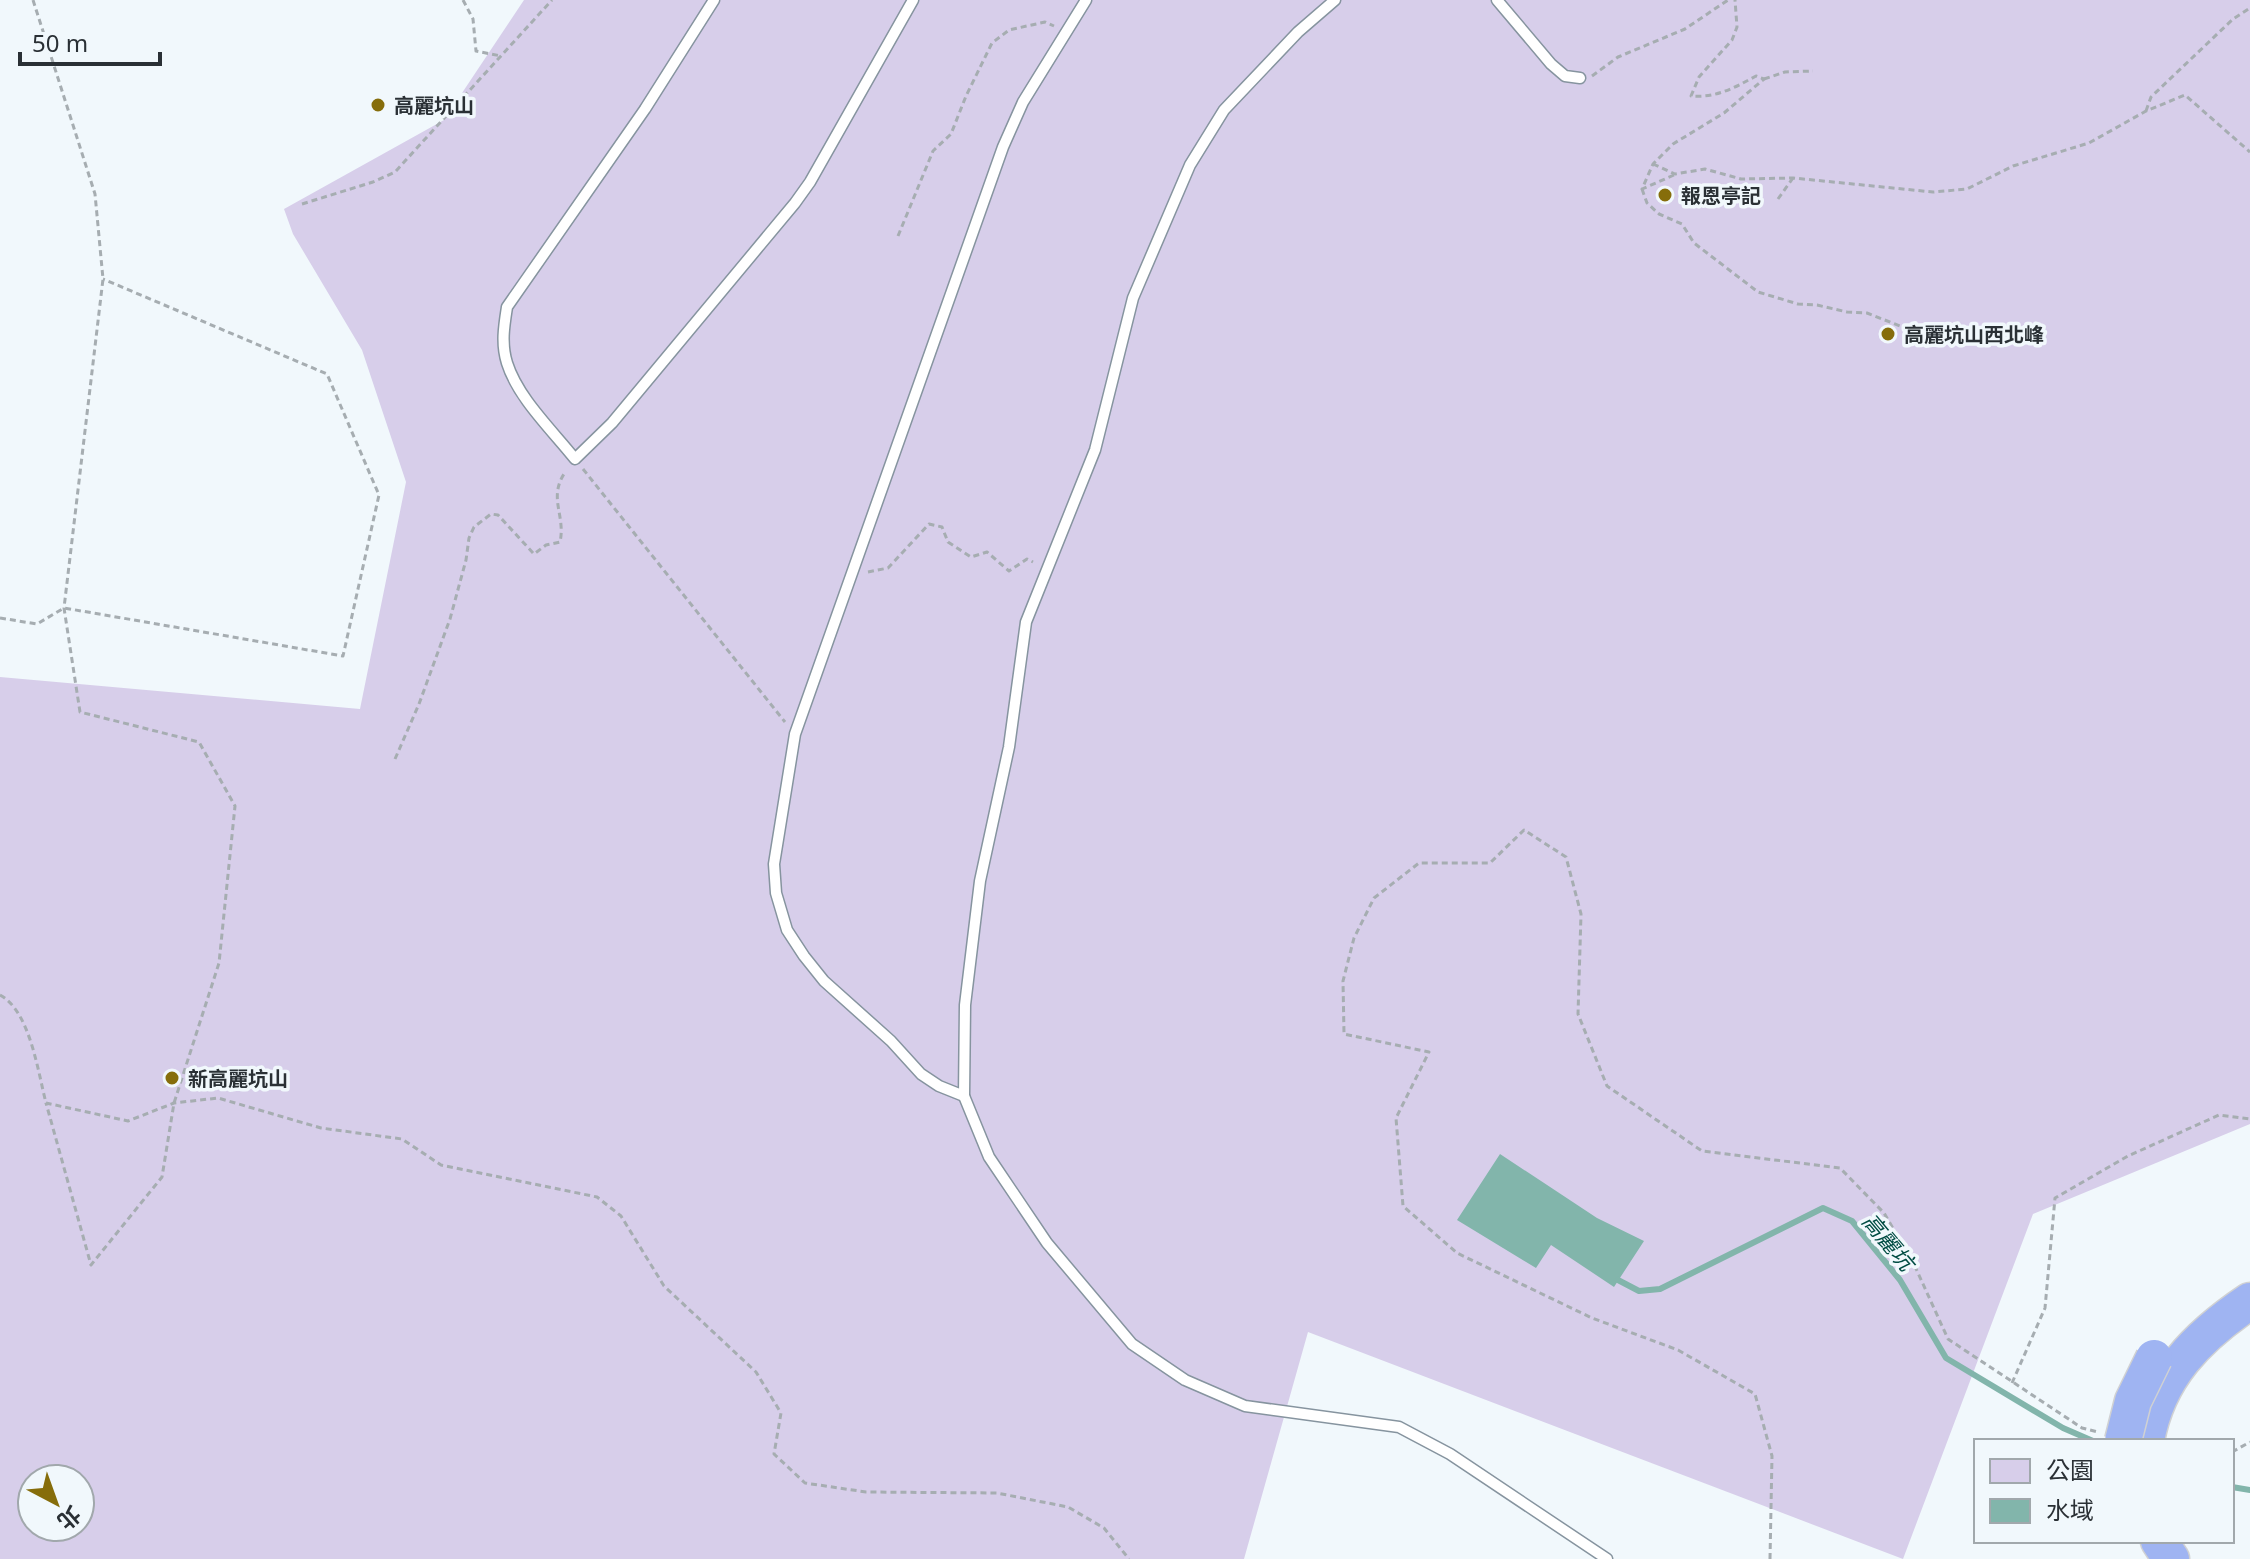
<svg xmlns="http://www.w3.org/2000/svg" width="2250" height="1559" viewBox="0 0 2250 1559" font-family="'Noto Sans','Noto Sans TC',sans-serif">
	<style>
		.green { fill: #d7ceea; fill-rule: evenodd }
		.water { fill: #82b5ab }
		.lines { fill: none; stroke-linecap: round; stroke-linejoin: round }
		.stream { stroke: #82b5ab; stroke-width: 6 }
		.lane-casing { stroke: #86949f; stroke-width: 13 }
		.highway-casing { stroke: #d0d1d3; stroke-width: 39 }
		.path { stroke: #a6adb1; stroke-width: 3; stroke-dasharray: 6 4; stroke-linecap: butt }
		.lane { stroke: #fff; stroke-width: 10 }
		.highway { stroke: #9fb4f2; stroke-width: 36 }
		.highway-bridge-casing { stroke: #d0d1d3; stroke-width: 39; stroke-linecap: butt }
		.highway-bridge { stroke: #9fb4f2; stroke-width: 36 }
		.poi-dot { fill: #866d0b; stroke: #f1f8fc; stroke-width: 3 }
		.labels { text-anchor: middle; dominant-baseline: central; stroke-width: 7; stroke-linejoin: round; paint-order: stroke }
		.poi-label { font-size: 20px; font-weight: bold; fill: #2a3035; stroke: #f1f8fc; text-anchor: start }
		.water-label { font-size: 22px; font-style: italic; fill: #004c43; stroke: #f1f8fc }
	</style>
	<rect width="100%" height="100%" fill="#f1f8fc"/>
	<!-- green -->
	<path class="green" d="M524 0H2250V1124L2033 1214 1903 1559 1308 1332 1244 1559H0V677L360 709 406 482 362 350 293 234 284 209 444 120ZM32 1479H80V1527H32Z"/>
	<!-- water -->
	<polygon class="water" points="1500,1154 1597,1218 1644,1241 1614,1287 1551,1245 1536,1268 1457,1220"/>
	<g class="lines">
		<!-- stream -->
		<g class="stream">
			<polyline points="1618,1280 1639,1291 1660,1289 1823,1208 1852,1221 1900,1280 1946,1358 2063,1428 2093,1441"/>
			<polyline points="2232,1487 2250,1490"/>
		</g>
		<!-- lane casing -->
		<g class="lane-casing">
			<g id="lane">
				<path d="M714 0 645 109 507 307C504 326 501 344 507 363 518 398 552 430 575 459L612 423 795 203 810 182 913 0"/>
				<polyline points="1335,0 1298,32 1224,110 1190,165 1133,298 1095,450 1026,622 1009,747 980,881 965,1005 964,1096 989,1157 1047,1243 1132,1344 1185,1380 1245,1406 1399,1427 1450,1454 1607,1559"/>
				<polyline points="1497,0 1551,64 1565,76 1580,78"/>
				<polyline points="964,1096 939,1086 921,1074 891,1041 824,981 804,956 787,930 776,893 774,864 795,734 1003,147 1023,102 1086,0"/>
			</g>
		</g>
		<!-- highway casing -->
		<g class="highway-casing">
			<g id="highway">
				<path d="M2146 1441C2157 1376 2198 1336 2250 1301"/>
				<polyline points="2159,1541 2171,1559"/>
			</g>
		</g>
		<!-- path -->
		<g class="path">
			<polyline points="33,0 95,194 103,279 64,608 80,712 199,742 235,806 219,963 174,1103 162,1177 91,1265 46,1103"/>
			<polyline points="463,0 473,19 476,51 501,56"/>
			<polyline points="1592,76 1618,57 1685,29 1728,0"/>
			<polyline points="1764,79 1785,72 1813,71"/>
			<polyline points="2146,111 2151,97 2233,19 2250,8"/>
			<polyline points="1653,164 1675,174 1705,169 1741,179 1793,178 1933,192 1967,189 2013,166 2089,143 2146,111 2185,95 2250,152"/>
			<path d="M1674 175 1642 189 1653 164 1673 144 1724 113 1764 79 1756 76C1734 88 1716 98 1691 96L1699 77 1732 40 1737 27 1735 0"/>
			<polyline points="1642,189 1647,203 1659,214 1682,224 1694,243 1758,292 1798,304 1817,305 1847,312 1867,313 1900,326 1926,325"/>
			<polyline points="1778,199 1793,178"/>
			<polyline points="302,204 373,182 395,172 552,0"/>
			<polyline points="898,236 933,151 951,134 966,96 992,43 1009,30 1045,22 1054,26"/>
			<polyline points="583,469 785,722"/>
			<polyline points="868,572 888,568 929,524 942,527 948,542 971,557 987,552 1009,571 1027,559 1033,562"/>
			<polyline points="0,618 37,624 64,608 343,656 379,495 327,374 103,279"/>
			<path d="M395 759 419 704 450 619 466 560 469 538 474 527 491 514 498 515 534 554 546 545 560 542C566 515 547 497 566 471"/>
			<path d="M0 995C30 1011 38 1072 46 1103L128 1121 174 1103 218 1098 321 1128 402 1139 441 1165 597 1197 621 1216 664 1286 756 1372 781 1413 774 1454 805 1483 866 1492 997 1493 1068 1507 1104 1528 1129 1559"/>
			<polyline points="2012,1383 2045,1308 2055,1198 2128,1156 2219,1115 2250,1119"/>
			<polyline points="2232,1452 2250,1442"/>
			<polyline points="1770,1559 1772,1456 1755,1394 1678,1350 1592,1318 1457,1253 1403,1206 1396,1118 1429,1052 1344,1034 1343,981 1354,938 1374,898 1419,863 1490,863 1524,830 1566,857 1581,914 1578,1014 1607,1086 1702,1151 1840,1168 1884,1213 1913,1262 1948,1339 2082,1428 2098,1432"/>
		</g>
		<!-- lane -->
		<use href="#lane" class="lane"/>
		<!-- highway -->
		<use href="#highway" class="highway"/>
		<!-- highway-bridge casing -->
		<g class="highway-bridge-casing">
			<polyline id="highway-bridge" points="2123,1441 2133,1401 2154,1358"/>
		</g>
		<!-- highway-bridge -->
		<use href="#highway-bridge" class="highway-bridge"/>
	</g>
	<!-- markers -->
	<g class="poi-dot">
		<circle cx="378" cy="105" r="8"/>
		<circle cx="1665" cy="195" r="8"/>
		<circle cx="1888" cy="334" r="8"/>
		<circle cx="172" cy="1078" r="8"/>
	</g>
	<g class="labels">
		<!-- poi labels -->
		<g class="poi-label">
			<text x="394" y="105">高麗坑山</text>
			<text x="1681" y="195">報恩亭記</text>
			<text x="1904" y="334">高麗坑山西北峰</text>
			<text x="188" y="1078">新高麗坑山</text>
		</g>
		<!-- water labels -->
		<g class="water-label">
			<text transform="translate(1889 1241) rotate(50)">高麗坑</text>
		</g>
	</g>
	<!-- legend -->
	<rect x="1974" y="1439" width="260" height="104" fill="#f1f8fc" stroke="#a1a8ac" stroke-width="2"/>
	<rect x="1990" y="1459" width="40" height="24" fill="#d7ceea" stroke="#a1a8ac" stroke-width="2"/>
	<text x="2046" y="1479" font-size="24" fill="#2a3035">公園</text>
	<rect x="1990" y="1499" width="40" height="24" fill="#82b5ab" stroke="#a1a8ac" stroke-width="2"/>
	<text x="2046" y="1519" font-size="24" fill="#2a3035">水域</text>
	<!-- north arrow -->
	<g transform="translate(56 1503) rotate(139)"><circle r="38" fill="#f1f8fc" stroke="#a1a8ac" stroke-width="2"/>
	<path d="M0-6L14 30L0 20L-14 30Z" fill="#866d0b"/>
	<text y="-12" font-size="22" font-weight="bold" text-anchor="middle" fill="#2a3035">北</text>
	</g>
	<!-- scale -->
	<path d="M20 52v12h140v-12" fill="none" stroke="#2a3035" stroke-width="4"/>
	<text x="32" y="52" font-size="24" fill="#2a3035" stroke="#f1f8fc" stroke-width="6" paint-order="stroke">50 m</text>
</svg>
